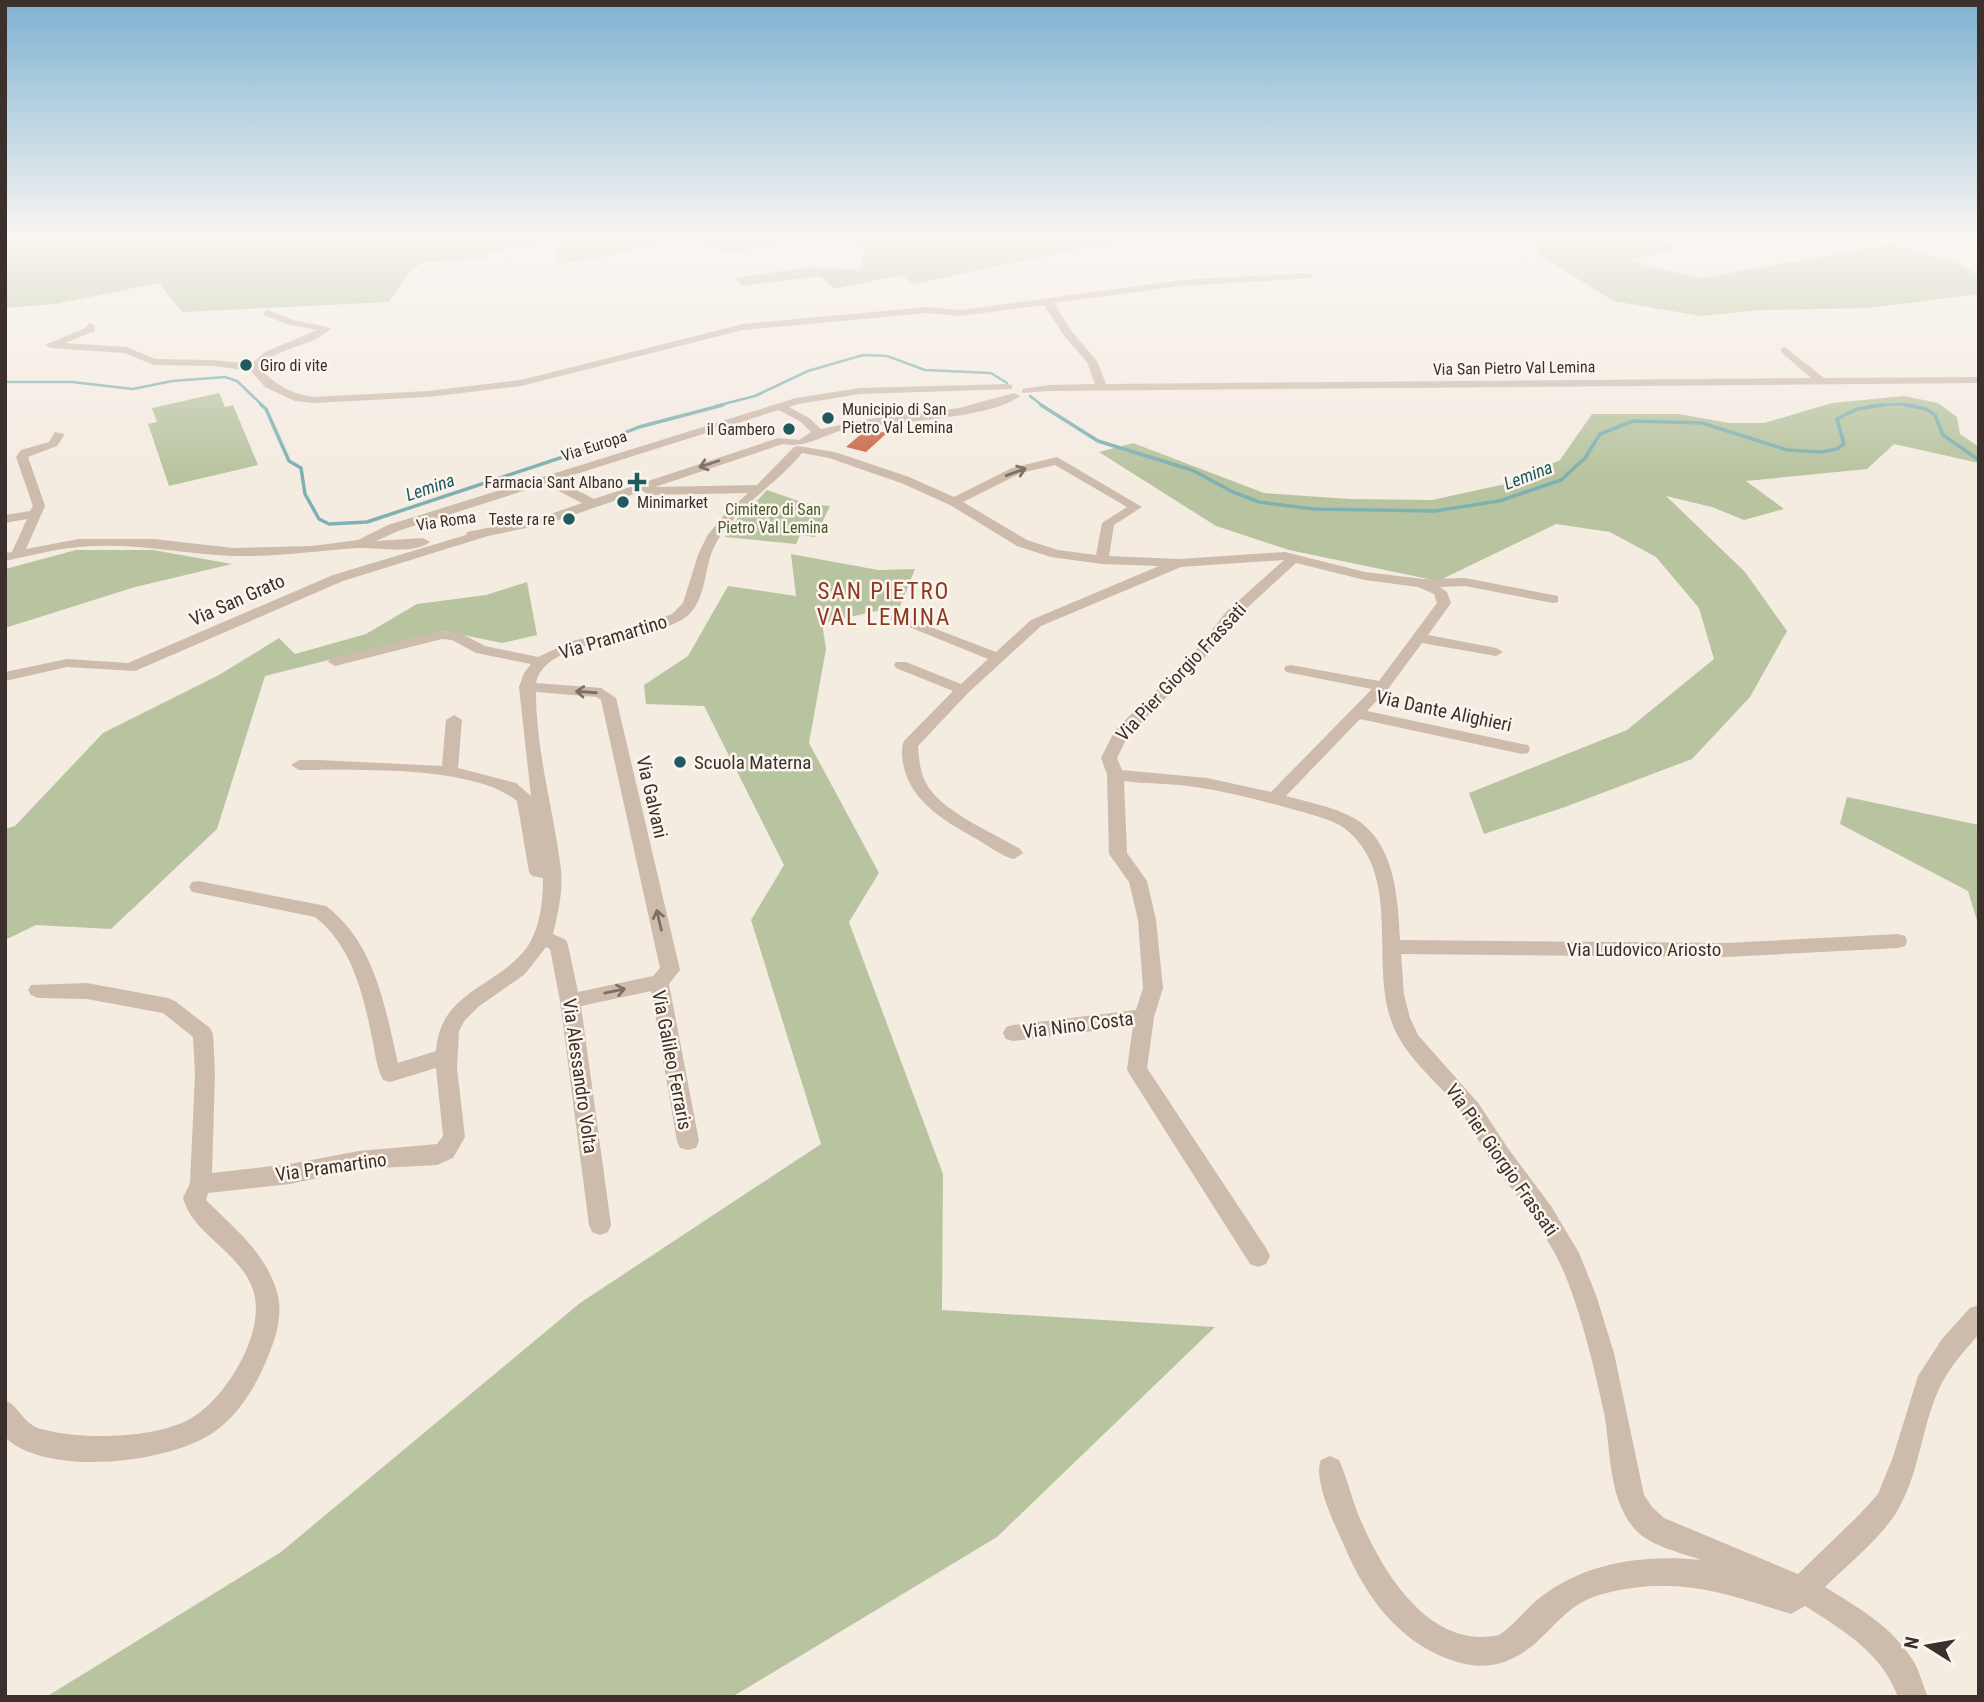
<svg xmlns="http://www.w3.org/2000/svg" width="1984" height="1702" viewBox="0 0 1984 1702" font-family="'Roboto Condensed',sans-serif">
	<style>
		.green { fill: #b8c4a0 }
		.lines { fill: none; stroke-linecap: round; stroke-linejoin: round }
		.stream-far1 { stroke: #7fb0b2; stroke-width: 2.5 }
		.stream { stroke: #7fb0b2; stroke-width: 3.5 }
		.building { fill: #c8694b }
		.minor { fill: #cdbbac; fill-rule: evenodd }
		.oneway { stroke: #7d6f65 }
		.poi-dot { fill: #1f5a5e; stroke: #fbf5ee; stroke-width: 2.5 }
		.labels { text-anchor: middle; dominant-baseline: central; stroke-width: 5; stroke-linejoin: round; paint-order: stroke }
		.far-poi-label { font-size: 16px; fill: #3b302b; stroke: #fbf5ee; text-anchor: start }
		.far-street-label { font-size: 16px; fill: #3b302b; stroke: #fbf5ee }
		.far-park-label { font-size: 16px; fill: #4a5a2e; stroke: #fbf5ee }
		.far-water-label { font-size: 18px; font-style: italic; fill: #1f5a5e; stroke: #fbf5ee }
		.street-label { font-size: 19px; fill: #3b302b; stroke: #fbf5ee }
		.poi-label { font-size: 19px; fill: #3b302b; stroke: #fbf5ee; text-anchor: start }
		.quarter-label { font-size: 23px; letter-spacing: 2px; fill: #8c3b22; stroke: #fbf5ee }
	</style>
	<rect width="100%" height="100%" fill="#f4ebe1"/>
	<!-- green -->
	<g class="green">
		<polygon points="5,235 788,235 776,244 729,253 683,237 599,258 556,264 561,241 495,251 484,258 421,263 408,274 389,302 182,312 159,283 55,304 5,308"/>
		<polygon points="834,235 1003,235 1009,241 1050,241 1078,235 1182,235 1078,249 914,284 901,275 835,289 820,276 743,286 735,278 808,267 860,270 864,248"/>
		<polygon points="1542,235 1648,235 1679,247 1628,261 1701,278 1893,244 1957,263 1979,276 1979,294 1868,308 1761,310 1701,316 1614,301 1537,254"/>
		<polygon points="219,393 225,407 233,405 258,465 169,486 148,424 157,422 152,408"/>
		<polygon points="1904,396 1938,403 1957,417 1960,434 1979,447 1979,463 1894,444 1867,469 1746,481 1784,509 1744,520 1712,507 1666,496 1745,572 1787,631 1750,697 1692,759 1565,807 1484,834 1469,793 1627,730 1714,659 1699,608 1656,557 1610,532 1556,524 1438,581 1289,550 1216,526 1099,452 1133,443 1264,493 1350,499 1432,500 1510,483 1560,460 1592,414 1679,414 1729,423 1764,423 1832,403"/>
		<polygon points="767,490 804,503 830,506 815,537 800,535 796,544 725,537 747,504 753,505"/>
		<polygon points="76,550 153,550 232,564 135,587 5,628 5,569"/>
		<polygon points="791,554 878,570 915,569 900,606 822,623 826,649 809,743 879,873 849,922 943,1174 942,1310 1215,1327 997,1537 732,1697 46,1697 281,1552 580,1303 821,1144 751,920 784,865 704,706 646,704 644,685 688,656 728,586 796,596"/>
		<polygon points="527,582 537,635 502,643 444,631 265,676 217,829 111,929 36,925 5,940 5,829 15,826 103,733 219,675 279,638 295,654 366,634 417,604 486,595"/>
		<polygon points="1847,797 1979,825 1979,927 1968,891 1840,824"/>
	</g>
	<g class="lines">
		<!-- stream-far1 -->
		<g class="stream-far1">
			<polyline points="5,382 72,382 133,389 172,381 225,377 237,381 263,406"/>
			<polyline points="1030,396 1043,406"/>
			<polyline points="716,406 755,396 808,371 863,355 887,356 925,370 991,373 1007,383"/>
			<polyline points="1869,406 1901,404 1916,406"/>
		</g>
		<!-- stream -->
		<g class="stream">
			<polyline points="261,405 266,409 289,461 301,468 305,494 319,519 329,524 367,522 569,455 639,427 723,405"/>
			<polyline points="1041,405 1098,441 1192,470 1233,492 1259,502 1313,509 1435,511 1499,501 1561,480 1585,458 1600,434 1633,421 1702,423 1787,450 1821,452 1837,449 1844,444 1837,419 1857,409 1882,405"/>
			<polyline points="1905,405 1926,409 1935,415 1943,435 1979,460"/>
		</g>
	</g>
	<!-- building -->
	<polygon class="building" points="867,429 887,433 866,452 846,447"/>
	<g class="lines">
		<!-- minor -->
		<g class="minor">
			<path d="M1309 273 1312 274V278L1181 286 1054 303 1073 333 1097 361 1106 384 1811 378 1781 352V348L1785 347 1824 378 1979 377V383L1049 391 1022 393V389L1049 385 1095 384 1087 362 1065 337 1044 305 960 316 927 313 743 330 521 386 428 397 314 403 295 401 265 387 251 371 213 366 154 365 124 353 50 348 45 345 85 328 90 323 95 326V331L65 343 126 347 156 359 213 360 251 364 265 352 317 330 286 324 264 315 263 313 268 310 293 320 331 328C311 349 278 345 260 368 275 385 291 394 314 397L428 391 521 380 743 324 927 307 960 310 1181 280Z"/>
			<path d="M1008 384 1012 385V389L860 394 798 404 789 407 809 418 821 429 869 419 959 408 1014 393 1020 396C989 420 886 421 844 430 822 435 805 449 783 444L655 487 757 485 794 447 798 446 835 452 909 477 954 497 1012 468 1057 457 1142 507 1114 525 1109 556 1179 559 1285 552 1365 572 1423 579 1465 578 1558 596V602L1553 603 1465 586 1440 587 1447 592 1451 603 1428 635 1496 648 1503 652 1496 656 1422 643 1388 689 1367 711 1522 744 1528 745 1530 749 1528 753 1522 754 1360 719 1286 796C1308 802 1334 807 1354 818 1395 842 1398 898 1400 940L1725 943 1898 934 1905 936 1907 941 1905 946 1898 948 1725 957 1401 954 1404 995 1410 1018 1418 1035 1479 1104 1507 1147 1551 1206 1579 1253 1596 1295 1614 1353 1644 1495 1652 1507 1664 1518 1798 1574 1859 1515 1878 1494 1893 1457 1918 1376 1942 1339 1970 1308 1979 1305V1334C1964 1351 1947 1370 1938 1391 1921 1430 1919 1476 1896 1513 1878 1541 1848 1564 1825 1587 1856 1606 1889 1625 1910 1656 1919 1667 1922 1684 1928 1697H1898C1882 1653 1843 1630 1805 1606L1791 1614C1721 1592 1674 1574 1599 1595 1562 1606 1549 1638 1519 1655 1496 1669 1472 1668 1448 1659 1398 1640 1367 1598 1346 1550 1337 1529 1312 1480 1321 1460L1330 1456 1339 1460C1348 1480 1352 1501 1361 1521 1384 1574 1430 1650 1499 1635 1515 1625 1526 1608 1542 1596 1587 1562 1646 1554 1701 1560 1680 1552 1648 1546 1633 1527 1608 1496 1611 1450 1604 1413 1594 1367 1583 1320 1566 1277 1549 1235 1519 1200 1493 1163 1480 1145 1471 1126 1458 1108 1437 1081 1408 1060 1394 1028 1368 968 1403 880 1349 832 1336 820 1316 816 1299 811 1263 801 1226 791 1188 786 1167 783 1145 784 1124 781L1127 853 1147 881 1156 920 1163 988 1154 1017 1147 1068 1266 1248 1270 1256 1266 1264 1258 1267 1250 1264 1130 1075 1127 1069 1133 1026 1013 1041 1006 1039 1003 1033 1006 1027 1013 1025 1136 1010 1143 988 1138 920 1129 882 1109 854 1107 774 1101 758 1115 730 1189 659 1226 612 1284 560 1181 567 1041 626 968 693 918 746C919 759 920 772 926 783 940 811 994 833 1020 849L1023 853 1014 859C1002 856 991 848 980 841 948 823 910 803 903 763 902 755 901 748 904 741L953 691 896 668 894 665 896 662H906L961 684 988 659 887 618 889 615H899L996 652 1031 620 1159 566 1102 564 1051 557 1017 546 950 505 901 483 829 458 802 453C776 485 733 509 714 547 703 570 707 604 683 619 647 642 547 636 536 683L601 688 616 698 680 970 669 984 699 1141 696 1148 688 1150 680 1148 677 1141 651 991 581 1006 611 1225 608 1232 600 1235 592 1232 589 1225 560 1001 550 949 546 947 525 974 478 1007 465 1020 459 1031 457 1068 465 1137 453 1158 437 1165 359 1169 290 1184 208 1193 206 1200C233 1227 266 1253 277 1292 283 1312 277 1335 269 1354 257 1384 241 1413 214 1432 171 1463 46 1478 5 1437V1400C20 1407 23 1424 41 1429 80 1440 151 1439 188 1420 212 1407 231 1381 243 1357 253 1337 260 1311 253 1290 241 1252 193 1235 183 1198L190 1183 195 1074 193 1037 163 1013 87 999 38 998 31 995 28 990 31 985 87 983 168 998 175 1001 210 1028 213 1034 215 1074 212 1173 290 1164 359 1151 437 1144 443 1136 436 1068 390 1082 383 1080C376 1067 375 1051 372 1038 363 993 352 946 315 917L198 893 192 892 189 887 192 882 198 881 326 906C375 943 385 1007 398 1063L436 1051C440 992 494 988 525 950 540 931 543 901 543 878L532 876 529 872 517 801C473 765 355 770 299 770L291 765 299 760H319L442 766 446 720 454 715 462 720 458 768 516 783 531 796 519 687 524 673 531 664 476 653 452 640 442 639 335 666 328 662 330 659 442 631 460 633 485 646 538 657 572 641 639 626 672 614 683 603 698 555 707 536 723 516 748 493 649 495 643 491 550 523 488 536 343 581 135 671 67 667 5 681V672L67 659 128 663 333 575 466 535 467 532 542 517 582 503 545 484 398 531 376 541 423 538 430 542C414 555 376 547 357 548 316 551 275 557 234 556 182 554 131 542 79 547 54 549 29 556 5 561V553L12 552 27 519 5 523V515L30 511 33 506 16 457 21 450 49 442 55 432 65 434 57 446 28 457 45 506 26 549 79 539H154L233 548 312 546 358 540 388 525 796 398 860 388ZM779 410 801 422 811 432 799 440 778 438 594 499 557 480ZM1055 465 1127 507 1102 523 1096 555 1058 550 1027 540 963 502 1021 473ZM1296 563 1365 580 1418 587 1434 594 1437 603 1379 681 1291 665 1286 666 1284 669 1286 672 1372 689 1271 792 1207 778 1122 770 1117 758 1128 736 1199 665 1236 618ZM536 692 597 697 601 700 660 968 653 976 578 992 568 945 566 940 553 934C558 913 563 892 561 870 554 811 536 753 536 692Z"/>
		</g>
	</g>
	<!-- one-way arrows -->
	<defs><path id="oneway-shaft" d="M-6 0H5M1.5-3L5.5 0L1.5 3" fill="none" stroke-width="1.6" stroke-linecap="round" stroke-linejoin="round" transform="scale(1.75)"/></defs>
	<g class="oneway">
		<use href="#oneway-shaft" transform="translate(709 464) rotate(162)"/>
		<use href="#oneway-shaft" transform="translate(1016 472) rotate(-20)"/>
		<use href="#oneway-shaft" transform="translate(586 692) rotate(-176)"/>
		<use href="#oneway-shaft" transform="translate(659 920) rotate(-103)"/>
		<use href="#oneway-shaft" transform="translate(615 991) rotate(-12)"/>
	</g>
	<!-- sky -->
	<linearGradient id="sky" x2="0" y2="1"><stop stop-color="#7eb2d2"/><stop offset="0.5" stop-color="#faf6f2"/><stop offset="1" stop-color="#faf6f2" stop-opacity="0"/></linearGradient>
	<rect width="1984" height="473" fill="url(#sky)"/>
	<!-- markers -->
	<g class="poi-dot">
		<circle cx="246" cy="365" r="7"/>
		<circle cx="828" cy="418" r="7"/>
		<circle cx="789" cy="429" r="7"/>
		<path d="M633.5 471.5h7v7h7v7h-7v7h-7v-7h-7v-7h7z"/>
		<circle cx="623" cy="502" r="7"/>
		<circle cx="569" cy="519" r="7"/>
		<circle cx="680" cy="762" r="7"/>
	</g>
	<g class="labels">
		<!-- far-poi labels -->
		<g class="far-poi-label">
			<text x="260" y="365">Giro di vite</text>
			<text x="842" y="409">Municipio di San<tspan x="842" dy="18">Pietro Val Lemina</tspan></text>
			<text x="775" y="429" text-anchor="end">il Gambero</text>
			<text x="623" y="482" text-anchor="end">Farmacia Sant Albano</text>
			<text x="637" y="502">Minimarket</text>
			<text x="555" y="519" text-anchor="end">Teste ra re</text>
		</g>
		<!-- far-street labels -->
		<g class="far-street-label">
			<text transform="translate(1514 368) rotate(-1)">Via San Pietro Val Lemina</text>
			<text transform="translate(594 446) rotate(-18)">Via Europa</text>
			<text transform="translate(446 521) rotate(-8)">Via Roma</text>
		</g>
		<!-- far-park labels -->
		<g class="far-park-label">
			<text x="773" y="509">Cimitero di San<tspan x="773" dy="18">Pietro Val Lemina</tspan></text>
		</g>
		<!-- far-water labels -->
		<g class="far-water-label">
			<text transform="translate(1528 475) rotate(-21)">Lemina</text>
			<text transform="translate(430 487) rotate(-19)">Lemina</text>
		</g>
		<!-- street labels -->
		<g class="street-label">
			<text transform="translate(237 600) rotate(-24)">Via San Grato</text>
			<text transform="translate(613 637) rotate(-17)">Via Pramartino</text>
			<text transform="translate(1181 672) rotate(-47)">Via Pier Giorgio Frassati</text>
			<text transform="translate(1444 711) rotate(12)">Via Dante Alighieri</text>
			<text transform="translate(652 797) rotate(77)">Via Galvani</text>
			<text x="1644" y="949">Via Ludovico Ariosto</text>
			<text transform="translate(1078 1025) rotate(-7)">Via Nino Costa</text>
			<text transform="translate(672 1060) rotate(79)">Via Galileo Ferraris</text>
			<text transform="translate(580 1076) rotate(82)">Via Alessandro Volta</text>
			<text transform="translate(1502 1160) rotate(55)">Via Pier Giorgio Frassati</text>
			<text transform="translate(331 1167) rotate(-8)">Via Pramartino</text>
		</g>
		<!-- poi labels -->
		<g class="poi-label">
			<text x="694" y="762">Scuola Materna</text>
		</g>
		<!-- quarter labels -->
		<g class="quarter-label">
			<text x="884" y="591">SAN PIETRO<tspan x="884" dy="26">VAL LEMINA</tspan></text>
		</g>
	</g>
	<!-- border -->
	<rect width="1984" height="1702" fill="none" stroke="#3b302b" stroke-width="14"/>
	<!-- north arrow -->
	<g transform="translate(1928 1646) rotate(281)" stroke="#fbf5ee" stroke-width="5" paint-order="stroke">
	<path d="M0-5L12 26L0 18L-12 26Z" fill="#3b302b"/>
	<text y="-10" font-size="19" font-weight="bold" text-anchor="middle" fill="#3b302b">N</text>
	</g>
</svg>
